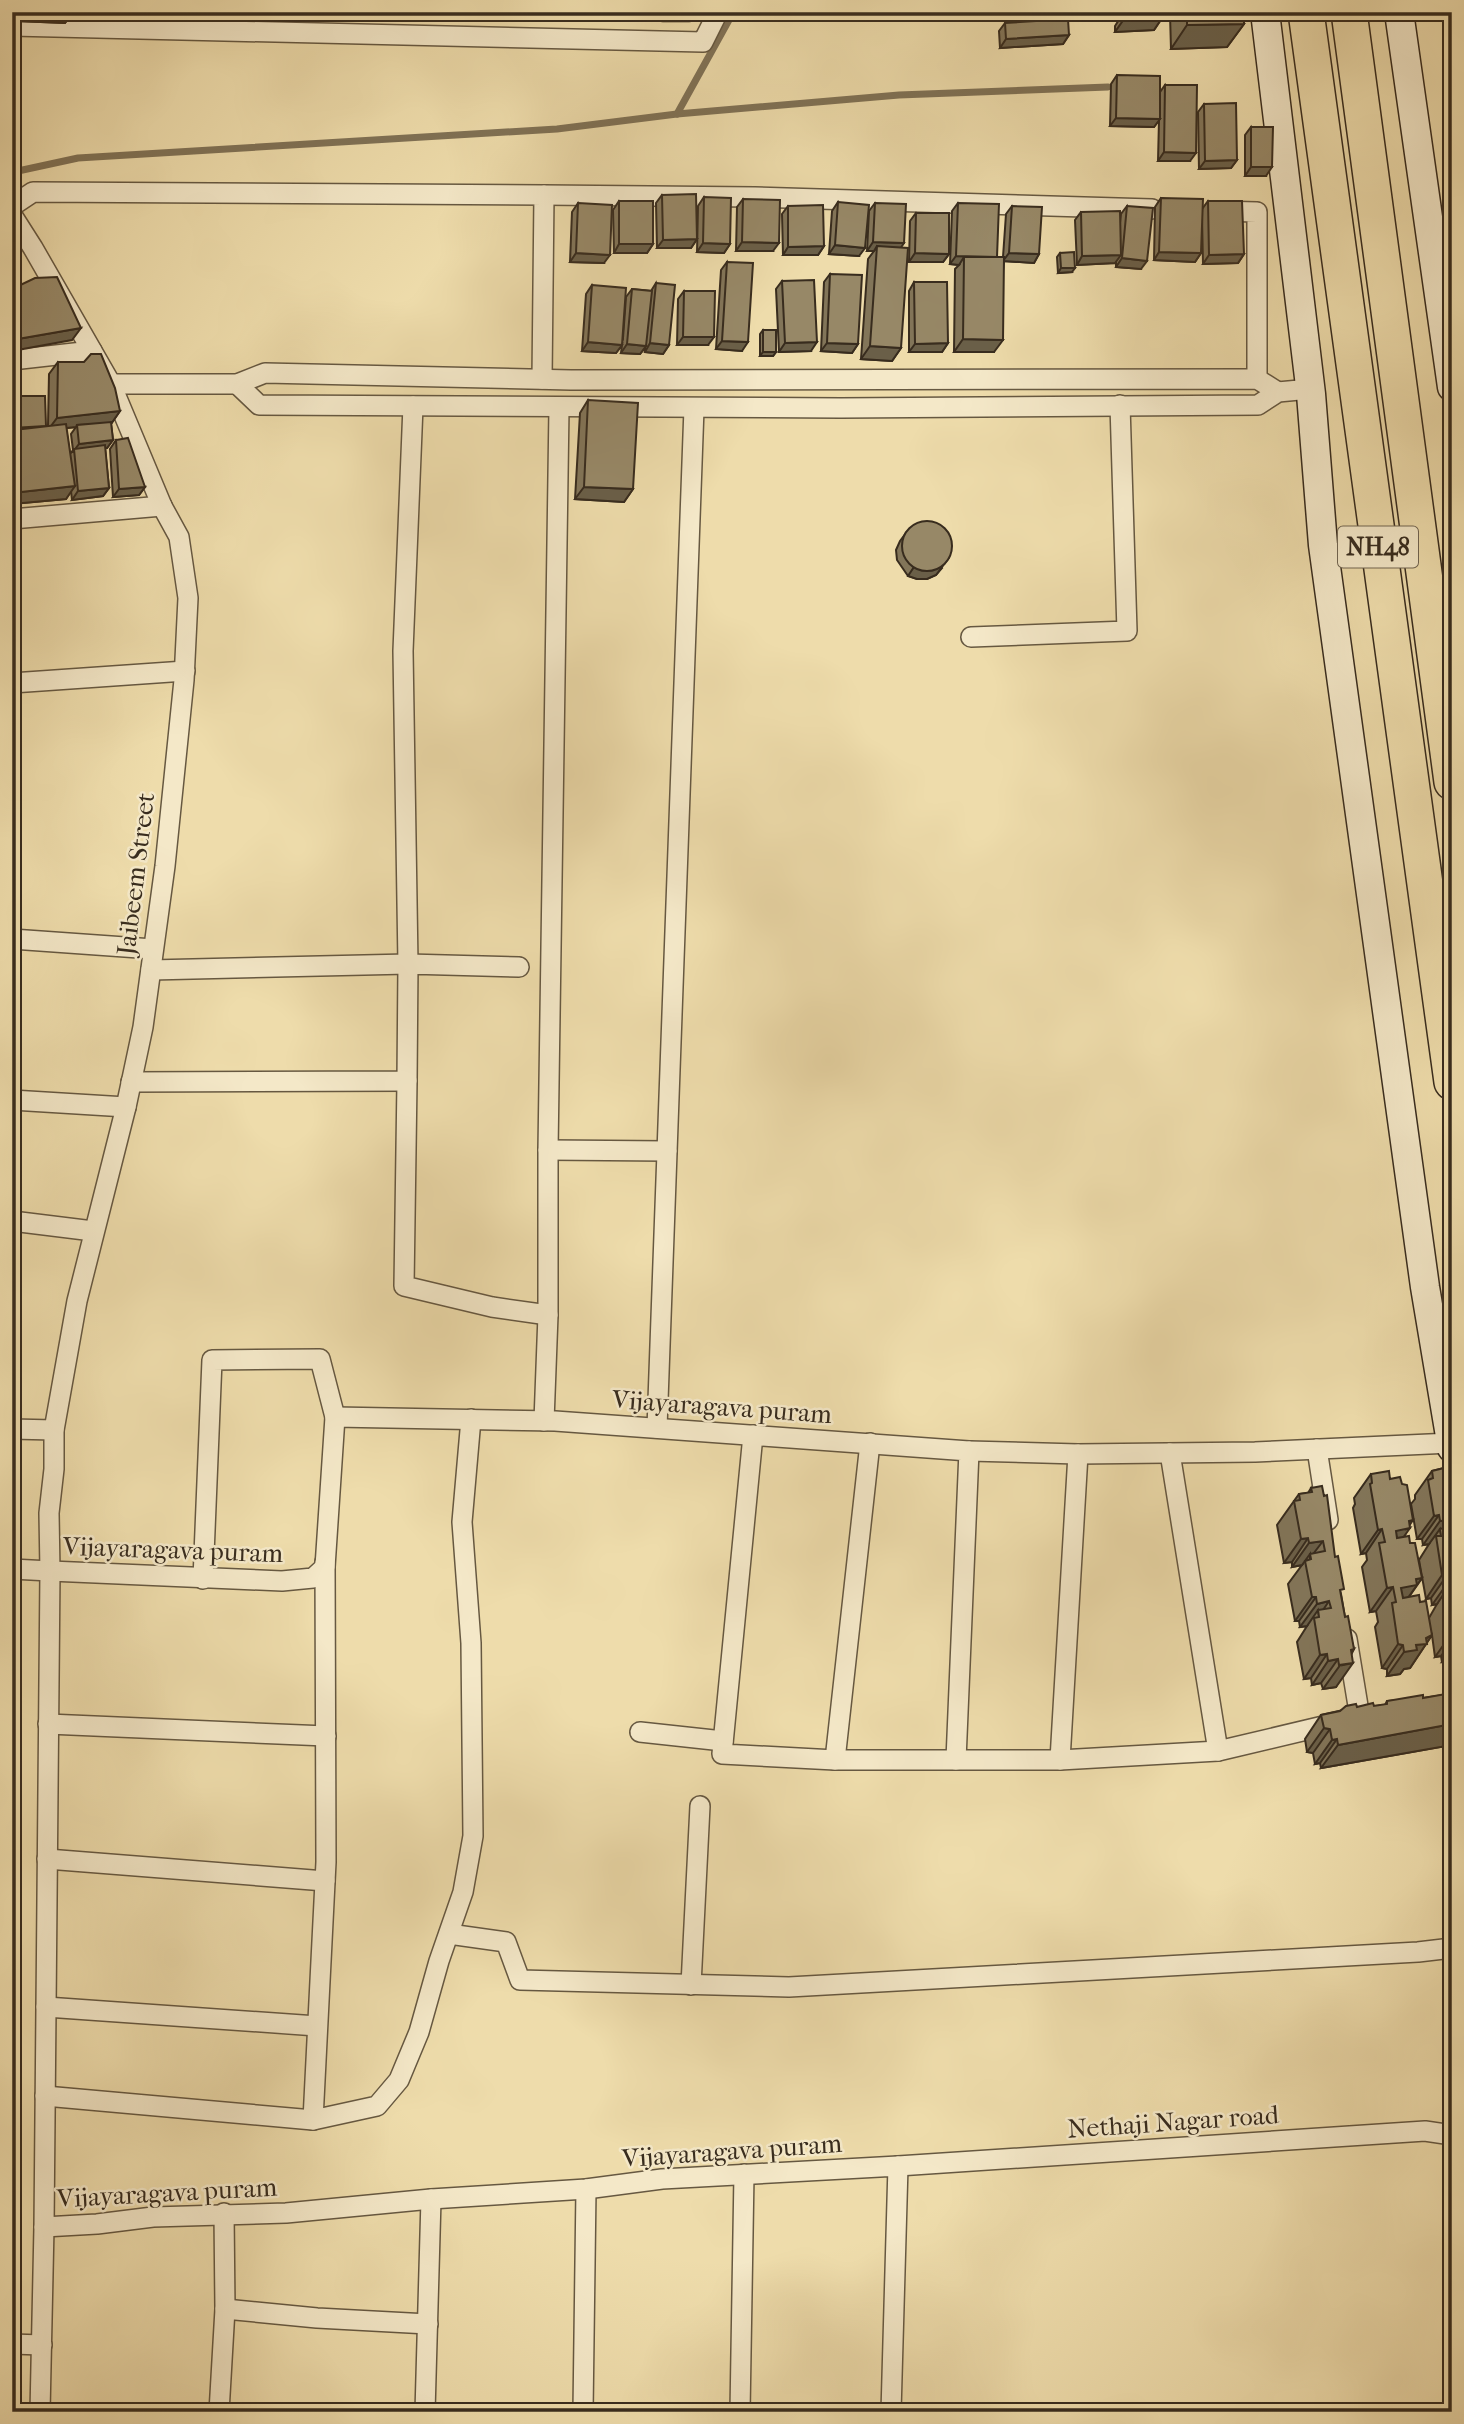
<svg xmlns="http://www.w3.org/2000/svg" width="1464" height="2424" viewBox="0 0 1464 2424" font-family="'IM FELL French Canon',serif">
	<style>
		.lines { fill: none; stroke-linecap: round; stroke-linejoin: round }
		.stream { stroke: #807256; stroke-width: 7 }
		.street-casing { stroke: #665841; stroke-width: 22 }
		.secondary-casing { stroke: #382c1e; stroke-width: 31 }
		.highway-casing { stroke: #382c1e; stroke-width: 38 }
		.street { stroke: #f4e8c8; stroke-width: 19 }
		.secondary { stroke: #f4e8c8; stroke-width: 28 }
		.highway { stroke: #eedcab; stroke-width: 35 }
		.wall { fill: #827559; stroke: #382c1e; stroke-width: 2; fill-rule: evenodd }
		.shaded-wall { fill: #6a5f48; stroke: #382c1e; stroke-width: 2 }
		.building { fill: #978867; stroke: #382c1e; stroke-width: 2 }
		.labels { text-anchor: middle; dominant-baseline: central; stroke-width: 5; stroke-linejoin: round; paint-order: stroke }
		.shield { fill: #f4e8c8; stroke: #706451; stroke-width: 2 }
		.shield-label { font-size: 24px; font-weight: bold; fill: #382c1e }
		.street-label { font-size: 26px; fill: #382c1e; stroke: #f4e8c8 }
	</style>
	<rect width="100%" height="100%" fill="#eedcab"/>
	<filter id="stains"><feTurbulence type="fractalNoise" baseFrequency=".00286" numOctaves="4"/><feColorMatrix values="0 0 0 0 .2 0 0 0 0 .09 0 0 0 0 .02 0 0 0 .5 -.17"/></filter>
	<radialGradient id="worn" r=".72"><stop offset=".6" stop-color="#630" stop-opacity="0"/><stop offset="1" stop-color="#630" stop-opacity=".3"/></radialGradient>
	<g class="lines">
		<!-- stream -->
		<g class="stream">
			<polyline points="663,19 689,19"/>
			<polyline points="677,114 729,20"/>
			<polyline points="18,171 78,158 557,129 677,114 899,95 1108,87"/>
		</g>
		<!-- street casing -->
		<g class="street-casing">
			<g id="street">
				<polyline points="12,26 703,42 718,12"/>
				<polyline points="544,195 755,197 1152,209"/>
				<polyline points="12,206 33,192 544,195 542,379"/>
				<polyline points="1217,211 1257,212 1257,379"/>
				<polyline points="12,215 33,248 111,384 162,506 179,537 188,598 184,680 165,866 143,1027 126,1107 77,1301 54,1430 54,1469 49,1513 50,1571 12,1569"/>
				<polyline points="12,360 92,351"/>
				<polyline points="111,384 237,384 265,373 571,380 1257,379 1278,392"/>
				<polyline points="237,384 259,405 841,408 1258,405 1278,392 1310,389"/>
				<polyline points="12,519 162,506"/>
				<polyline points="971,637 1127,631 1120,405"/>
				<polyline points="12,683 185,671"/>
				<polyline points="12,939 153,949"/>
				<polyline points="151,970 408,964 403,651 413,406"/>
				<polyline points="407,1081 404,1286 492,1307 548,1315"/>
				<polyline points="131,1082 407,1081 408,964 519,967"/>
				<polyline points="12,1100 126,1107"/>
				<polyline points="548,1150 667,1151"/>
				<polyline points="12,1221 93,1231"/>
				<polyline points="544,1421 548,1315 548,1150 559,408"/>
				<polyline points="657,1428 694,408"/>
				<polyline points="12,1429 54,1430"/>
				<polyline points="753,1435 722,1754 835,1760 870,1443"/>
				<polyline points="1317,1449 1328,1520"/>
				<polyline points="969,1451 1078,1454 1255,1452 1451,1443"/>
				<polyline points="1170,1453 1218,1751 1336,1723"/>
				<polyline points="325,1562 326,1862 313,2120 377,2106 399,2080 419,2032 439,1961 463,1892 473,1836 471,1643 462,1522 471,1419"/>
				<polyline points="203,1579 212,1360 320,1359 335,1417"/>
				<polyline points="1347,1639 1360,1718"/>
				<polyline points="48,1724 326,1736"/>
				<polyline points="640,1732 723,1741"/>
				<polyline points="835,1760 1060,1760 1078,1454"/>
				<polyline points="1060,1760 1218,1751"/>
				<polyline points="47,1859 325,1881"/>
				<polyline points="449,1934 506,1942 520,1980 789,1987 1418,1952 1452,1948"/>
				<polyline points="691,1985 700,1806"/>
				<polyline points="46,2007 317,2026"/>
				<polyline points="45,2096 313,2120"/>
				<polyline points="898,2166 1425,2131 1452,2135"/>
				<polyline points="225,2309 317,2318 428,2324"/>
				<polyline points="12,2344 42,2345"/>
				<polyline points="40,2412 44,2227"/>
				<polyline points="219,2412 225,2309 224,2213"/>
				<polyline points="425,2412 431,2199"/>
				<polyline points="583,2412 586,2189"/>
				<polyline points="740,2412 744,2174"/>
				<polyline points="891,2412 898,2166 662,2179 586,2189 431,2199 286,2213 153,2217 97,2224 44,2227 50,1571 282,1581 313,1578 325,1567 335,1417 555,1421 969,1451 956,1760"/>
			</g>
		</g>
		<!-- secondary casing -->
		<g class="secondary-casing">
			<g id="secondary">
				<polyline points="1265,12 1311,394 1323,545 1425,1287 1452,1448"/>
				<polyline points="1399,12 1452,387"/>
			</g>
		</g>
		<!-- highway casing -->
		<g class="highway-casing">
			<g id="highway">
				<polyline points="1306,12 1452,1082"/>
				<polyline points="1349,12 1452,782"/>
			</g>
		</g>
		<!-- street -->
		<use href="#street" class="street"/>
		<!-- secondary -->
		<use href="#secondary" class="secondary"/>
		<!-- highway -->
		<use href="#highway" class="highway"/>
	</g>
	<!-- wall -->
	<g class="wall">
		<polygon points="17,12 71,12 71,15 65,23 17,21"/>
		<polygon points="1124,12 1166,12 1154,30 1115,32 1115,26"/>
		<polygon points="1172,12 1244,12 1244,24 1227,47 1171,49 1170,14"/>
		<polygon points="1005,23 1069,35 1063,44 1000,48 999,31"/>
		<polygon points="1117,75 1160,92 1165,85 1190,161 1158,161 1159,120 1154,127 1110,126 1111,84"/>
		<polygon points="1204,104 1237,160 1231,168 1199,169 1198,112"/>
		<polygon points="1251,127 1266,176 1245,176 1245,135"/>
		<polygon points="662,195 697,239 691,248 657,248 656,203"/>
		<polygon points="704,197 730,244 724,253 697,252 698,206"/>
		<polygon points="1161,198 1202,209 1208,201 1244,254 1238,263 1203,264 1202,217 1201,253 1195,262 1154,260 1155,207"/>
		<polygon points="743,199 773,251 736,251 737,207"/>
		<polygon points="619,201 653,244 647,253 614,253 613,210"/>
		<polygon points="838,202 859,256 829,254 832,211"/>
		<polygon points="578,203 604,263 570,262 572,212"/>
		<polygon points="875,203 901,248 901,348 892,361 861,359 868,259 874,251 867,251 869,211"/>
		<polygon points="958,203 997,257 1003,257 1006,214 1012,206 1039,254 1034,263 1004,261 994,352 954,352 955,269 959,265 950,264 952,211"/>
		<polygon points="788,206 824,246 818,255 783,255 782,214"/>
		<polygon points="1127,206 1141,269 1116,267 1116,262 1115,263 1077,265 1075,220 1081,212 1120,223 1121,214"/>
		<polygon points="916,213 949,254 943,262 909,262 910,221"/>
		<polygon points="1060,253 1072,272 1058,273 1057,257"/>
		<polygon points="727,262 742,351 716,349 721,270"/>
		<polygon points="830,274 858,344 852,353 821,351 824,282"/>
		<polygon points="782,281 811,351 779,352 776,289"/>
		<polygon points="914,282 948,343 942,352 909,352 909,291"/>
		<polygon points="656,283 669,345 663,354 645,352 645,348 640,354 621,353 622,345 616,353 582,351 586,294 592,285 623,338 626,297 632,289 651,291"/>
		<polygon points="684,291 708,345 677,345 678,299"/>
		<polygon points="763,330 776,352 773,356 760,356 760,334"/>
		<path d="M58 362 120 411 111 424 113 440 107 448H105L109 488 103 496 72 500 71 491 66 499 12 504V396L46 426H48L49 374ZM76 427 71 434 73 450 70 454 66 428Z"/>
		<polygon points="588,400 633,489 624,502 575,499 580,413"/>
		<polygon points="116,440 145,487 139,495 113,497 110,449"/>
		<polygon points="906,533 942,568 936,575 927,579 917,579 908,576 897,560 896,550 900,541"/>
		<polygon points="1452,1466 1452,1660 1442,1662 1441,1656 1435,1657 1432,1635 1410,1668 1404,1669 1400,1674 1387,1676 1387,1669 1382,1668 1375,1627 1378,1622 1376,1611 1370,1612 1362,1567 1367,1560 1366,1553 1361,1554 1353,1508 1355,1504 1354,1498 1371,1474 1390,1479 1409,1526 1404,1537 1410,1543 1422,1578 1409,1597 1420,1602 1429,1618 1437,1604 1432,1605 1431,1598 1426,1599 1419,1560 1429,1544 1423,1545 1422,1539 1417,1539 1411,1504 1415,1499 1415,1495 1432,1471"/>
		<polygon points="1311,1488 1341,1594 1345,1617 1354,1649 1336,1687 1323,1689 1321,1683 1312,1685 1311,1678 1304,1679 1297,1642 1307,1626 1300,1627 1299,1621 1295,1621 1288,1584 1302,1565 1292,1567 1292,1562 1284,1563 1277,1525 1299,1494 1308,1493"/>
		<polygon points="1445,1691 1452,1745 1321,1768 1320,1763 1315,1764 1313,1753 1307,1752 1305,1739 1321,1715 1357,1707 1374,1706 1385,1705 1387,1701 1423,1698 1443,1695"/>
	</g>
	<!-- shaded-wall -->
	<g class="shaded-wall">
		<polygon points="1129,12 1166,12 1154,30 1115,32"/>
		<polygon points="22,13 71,15 65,23 17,21"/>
		<polygon points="1244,24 1227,47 1171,49 1187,25"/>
		<polygon points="1069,35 1063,44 1000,48 1006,39"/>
		<polygon points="1116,118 1160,119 1154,127 1110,126"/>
		<polygon points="1164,152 1196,153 1190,161 1158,161"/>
		<polygon points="1237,160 1231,168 1199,169 1205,161"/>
		<polygon points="1251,167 1272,167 1266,176 1245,176"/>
		<polygon points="697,239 691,248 657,248 663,240"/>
		<polygon points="742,242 779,243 773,251 736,251"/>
		<polygon points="873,242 904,243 898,252 877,246 874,251 867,251"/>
		<polygon points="703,243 730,244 724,253 697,252"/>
		<polygon points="619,244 653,244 647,253 614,253"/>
		<polygon points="835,245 865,248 859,256 829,254"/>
		<polygon points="824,246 818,255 783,255 788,247"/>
		<polygon points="1159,252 1201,253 1195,262 1154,260"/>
		<polygon points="576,253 610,255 604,263 570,262"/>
		<polygon points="915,253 949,254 943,262 909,262"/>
		<polygon points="1009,253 1039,254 1034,263 1003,261"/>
		<polygon points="1244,254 1238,263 1203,264 1209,255"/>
		<polygon points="1121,255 1115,263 1077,265 1082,256"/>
		<polygon points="956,256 997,257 964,257 959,265 950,264"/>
		<polygon points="1122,258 1147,261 1141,269 1116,267"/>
		<polygon points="1061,268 1075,268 1072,272 1058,273"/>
		<polygon points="81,328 72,340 12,351 12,340"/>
		<polygon points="683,337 714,337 708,345 677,345"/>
		<polygon points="963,339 1003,340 994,352 954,352"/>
		<polygon points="722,341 748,342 742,351 716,349"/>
		<polygon points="588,342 622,345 616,353 582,351"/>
		<polygon points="817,342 811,351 779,352 785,343"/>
		<polygon points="650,343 669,345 663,354 645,352"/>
		<polygon points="827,343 858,344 852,353 821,351"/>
		<polygon points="948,343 942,352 909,352 915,344"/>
		<polygon points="627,344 646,346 640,354 621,353"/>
		<polygon points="870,346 901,348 892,361 861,359"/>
		<polygon points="763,352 776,352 773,356 760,356"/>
		<polygon points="120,411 111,424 77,425 76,427 48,430 57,418"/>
		<polygon points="113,440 107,448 73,452 79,444"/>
		<polygon points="75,486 66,499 12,504 21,492"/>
		<polygon points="145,487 139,495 113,497 119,489"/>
		<polygon points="584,487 633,489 624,502 575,499"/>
		<polygon points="109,488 103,496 72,500 78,491"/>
		<polygon points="948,559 936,575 927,579 917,579 908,576 914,567"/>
		<polygon points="1439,1515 1422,1539 1417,1539 1434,1516"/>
		<polygon points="1452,1519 1441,1534 1440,1529 1429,1544 1423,1545 1440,1521"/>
		<polygon points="1413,1520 1407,1529 1410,1528 1393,1552 1396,1531 1409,1521"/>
		<polygon points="1382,1529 1366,1553 1361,1554 1378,1530"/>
		<polygon points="1308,1538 1292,1562 1284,1563 1301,1539"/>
		<polygon points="1323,1541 1310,1558 1310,1554 1302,1565 1292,1567 1309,1543"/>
		<polygon points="1448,1574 1431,1598 1426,1599 1442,1575"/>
		<polygon points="1422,1578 1417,1585 1400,1609 1396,1602 1401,1588 1416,1579"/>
		<polygon points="1449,1581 1452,1581 1452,1592 1451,1593 1449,1586 1437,1604 1432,1605"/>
		<polygon points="1393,1587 1376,1611 1370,1612 1387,1588"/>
		<polygon points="1312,1597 1316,1597 1299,1621 1295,1621"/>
		<polygon points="1329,1601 1319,1616 1318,1610 1307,1626 1300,1627 1317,1604"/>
		<polygon points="1452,1633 1452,1641 1441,1656 1435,1657"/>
		<polygon points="1432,1635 1410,1668 1404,1669 1400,1674 1387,1676 1404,1652"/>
		<polygon points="1398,1644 1403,1645 1387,1669 1382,1668"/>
		<polygon points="1452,1648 1452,1660 1442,1662"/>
		<polygon points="1354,1649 1343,1665 1353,1663 1336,1687 1323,1689 1351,1650"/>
		<polygon points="1327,1654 1311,1678 1304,1679 1320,1655"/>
		<polygon points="1338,1659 1321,1683 1312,1685 1328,1661"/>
		<polygon points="1452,1724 1452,1745 1321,1768 1338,1745"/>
		<polygon points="1324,1728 1330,1729 1313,1753 1307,1752"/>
		<polygon points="1337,1739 1320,1763 1315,1764 1332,1740"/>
	</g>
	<!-- building -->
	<g class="building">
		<polygon points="23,12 71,12 71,15"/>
		<polygon points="1187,12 1244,12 1244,24 1187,25"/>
		<polygon points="1068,19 1069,35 1006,39 1005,23"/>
		<polygon points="1117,75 1160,76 1160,119 1116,118"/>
		<polygon points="1165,85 1197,85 1196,153 1164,152"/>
		<polygon points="1236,103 1237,160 1205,161 1204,104"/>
		<polygon points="1251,127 1273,127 1272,167 1251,167"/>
		<polygon points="696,194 697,239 663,240 662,195"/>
		<polygon points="704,197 731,198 730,244 703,243"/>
		<polygon points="1161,198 1203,199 1201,253 1159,252"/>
		<polygon points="743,199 780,200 779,243 742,242"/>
		<rect x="619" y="201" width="34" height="43"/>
		<polygon points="1208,201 1242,201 1244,254 1209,255"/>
		<polygon points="838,202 869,205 865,248 835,245"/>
		<polygon points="578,203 612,205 610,255 576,253"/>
		<polygon points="875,203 906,204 904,243 873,242"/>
		<polygon points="958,203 999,204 997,257 956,256"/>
		<polygon points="823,205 824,246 788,247 788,206"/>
		<polygon points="1012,206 1042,207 1039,254 1009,253"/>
		<polygon points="1127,206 1153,208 1147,261 1122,258"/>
		<polygon points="1120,211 1121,255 1082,256 1081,212"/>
		<polygon points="916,213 949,213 949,254 915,253"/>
		<polygon points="877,246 908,248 901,348 870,346"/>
		<polygon points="1074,252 1075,268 1061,268 1060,253"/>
		<polygon points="964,257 1004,257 1003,340 963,339"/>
		<polygon points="727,262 753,263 748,342 722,341"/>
		<polygon points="830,274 862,275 858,344 827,343"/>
		<polygon points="57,277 81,328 12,340 12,289 35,278"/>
		<polygon points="814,280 817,342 785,343 782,281"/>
		<polygon points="914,282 947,282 948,343 915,344"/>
		<polygon points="656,283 675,285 669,345 650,343"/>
		<polygon points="592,285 626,288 622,345 588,342"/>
		<polygon points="632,289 652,291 646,346 627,344"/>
		<polygon points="684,291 715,291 714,337 683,337"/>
		<rect x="763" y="330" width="13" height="22"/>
		<polygon points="91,354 101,354 115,388 120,411 57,418 58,362 84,362"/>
		<polygon points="12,396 45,396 46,426 12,428"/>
		<polygon points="588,400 638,403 633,489 584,487"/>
		<polygon points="111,422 113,440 79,444 77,425"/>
		<polygon points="66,424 75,486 21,492 14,430"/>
		<polygon points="128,438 145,487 119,489 116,440"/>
		<polygon points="105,445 109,488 78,491 74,449"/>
		<circle cx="927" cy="546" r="25"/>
		<polygon points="1452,1466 1452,1520 1440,1521 1439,1515 1434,1516 1428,1480 1433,1478 1432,1471"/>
		<polygon points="1389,1471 1390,1479 1400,1477 1402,1484 1407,1485 1413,1520 1409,1521 1410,1528 1396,1531 1397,1538 1409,1536 1410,1543 1415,1543 1422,1578 1416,1579 1417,1585 1401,1588 1403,1598 1419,1595 1420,1602 1426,1601 1432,1635 1426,1638 1427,1644 1416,1645 1417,1650 1404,1652 1403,1645 1398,1644 1392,1603 1396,1602 1393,1587 1387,1588 1379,1543 1385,1542 1382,1529 1378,1530 1370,1484 1372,1483 1371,1474"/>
		<polygon points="1322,1486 1324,1496 1327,1495 1335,1557 1338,1556 1344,1589 1340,1590 1345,1617 1348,1616 1354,1649 1351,1650 1353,1663 1339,1665 1338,1659 1328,1661 1327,1654 1320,1655 1314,1618 1319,1617 1318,1610 1331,1608 1329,1601 1317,1604 1316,1597 1312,1597 1305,1561 1311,1559 1310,1554 1325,1551 1323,1541 1309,1543 1308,1538 1301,1539 1294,1501 1300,1500 1299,1494 1312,1492 1311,1488"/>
		<polygon points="1452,1526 1452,1581 1449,1581 1448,1574 1442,1575 1436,1536 1441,1536 1440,1529"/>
		<polygon points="1449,1586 1452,1586 1452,1633 1445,1594 1451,1593"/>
		<polygon points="1452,1690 1452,1724 1338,1745 1337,1739 1332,1740 1330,1729 1324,1728 1321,1715 1340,1711 1346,1706 1356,1704 1357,1707 1373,1703 1374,1706 1387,1704 1387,1701 1423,1695 1423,1698 1446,1694 1445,1691"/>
	</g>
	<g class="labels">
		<!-- shield labels -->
		<rect class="shield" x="1338" y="526.5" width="80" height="41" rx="5"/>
		<g class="shield-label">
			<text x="1378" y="547">NH48</text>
		</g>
		<!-- street labels -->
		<g class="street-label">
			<text transform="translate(136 874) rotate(-83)">Jaibeem Street</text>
			<text transform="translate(722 1407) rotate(4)">Vijayaragava puram</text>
			<text transform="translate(173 1550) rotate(2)">Vijayaragava puram</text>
			<text transform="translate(1173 2122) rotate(-4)">Nethaji Nagar road</text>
			<text transform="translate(732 2151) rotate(-4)">Vijayaragava puram</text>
			<text transform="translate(167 2193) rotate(-3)">Vijayaragava puram</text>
		</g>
	</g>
	<!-- margin -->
	<rect width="1464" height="2424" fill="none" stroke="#eedcab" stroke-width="42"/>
	<rect x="14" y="14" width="1436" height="2396" fill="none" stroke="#382c1e" stroke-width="3.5"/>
	<rect x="21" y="21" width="1422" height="2382" fill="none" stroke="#382c1e" stroke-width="2"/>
	<rect width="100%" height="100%" filter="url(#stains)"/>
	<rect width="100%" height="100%" fill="url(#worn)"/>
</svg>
